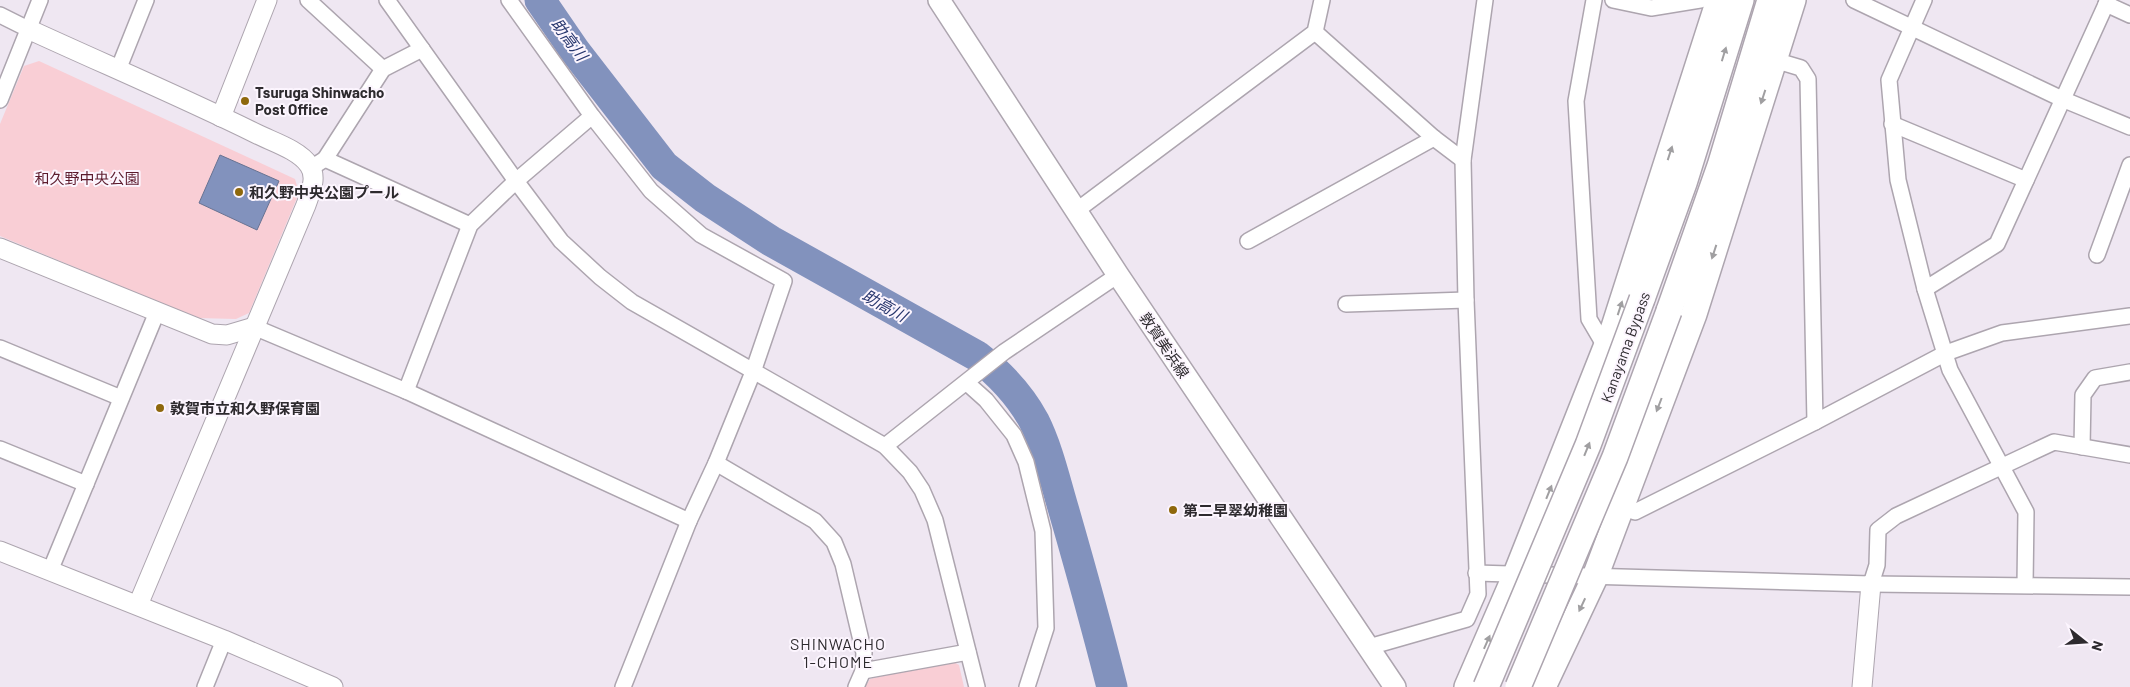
<svg xmlns="http://www.w3.org/2000/svg" width="2130" height="687" viewBox="0 0 2130 687" font-family="Barlow,'Noto Sans JP',sans-serif">
	<style>
		.green { fill: #f9ced5 }
		.water { fill: #8292bd; stroke: #687392 }
		.lines { fill: none; stroke-linecap: round; stroke-linejoin: round }
		.river { stroke: #8292bd; stroke-width: 31 }
		.minor-casing { stroke: #ada5af; stroke-width: 18 }
		.tertiary-casing { stroke: #ada5af; stroke-width: 21 }
		.secondary-casing { stroke: #ada5af; stroke-width: 24 }
		.trunk-casing { stroke: #ada5af; stroke-width: 28 }
		.minor { stroke: #fff; stroke-width: 15 }
		.tertiary { stroke: #fff; stroke-width: 19 }
		.secondary { stroke: #fff; stroke-width: 21 }
		.trunk { stroke: #fff; stroke-width: 25 }
		.trunk-bridge-casing { stroke: #ada5af; stroke-width: 28; stroke-linecap: butt }
		.trunk-bridge { stroke: #fff; stroke-width: 25 }
		.oneway { fill: #a09fa1 }
		.poi-dot { fill: #8e680c; stroke: #fcf5fe; stroke-width: 2 }
		.labels { text-anchor: middle; dominant-baseline: central; stroke-width: 4; stroke-linejoin: round; paint-order: stroke }
		.poi-label { font-size: 15px; font-weight: bold; fill: #2d2a2e; stroke: #fcf5fe; text-anchor: start }
		.park-label { font-size: 15px; fill: #5d1b2d; stroke: #fcf5fe }
		.street-label { font-size: 15px; fill: #2d2a2e; stroke: #fcf5fe }
		.water-label { font-size: 16px; font-style: italic; fill: #28376e; stroke: #fcf5fe }
		.neighbourhood-label { font-size: 16px; letter-spacing: 1px; fill: #2d2a2e; stroke: #fcf5fe }
	</style>
	<rect width="100%" height="100%" fill="#efe7f2"/>
	<!-- green -->
	<g class="green">
		<polygon points="39,61 295,179 299,193 249,313 236,319 197,318 0,236 0,124 24,66"/>
		<polygon points="950,660 959,665 964,687 865,687 870,679"/>
	</g>
	<!-- water -->
	<polygon class="water" points="220,155 279,181 257,230 199,203"/>
	<g class="lines">
		<!-- river -->
		<path class="river" d="M540 0 575 51 664 166 705 198 771 241 977 356C1000 374 1020 395 1034 421 1048 449 1055 481 1064 511 1081 570 1097 628 1112 687"/>
		<!-- minor casing -->
		<g class="minor-casing">
			<g id="minor">
				<polyline points="308,0 383,69"/>
				<polyline points="387,0 516,181 561,241 600,277 632,302 885,446 910,472 922,490 935,520 977,687"/>
				<polyline points="509,0 592,116 651,191 701,235 784,281 753,372 716,463 689,521 623,687"/>
				<polyline points="1594,0 1576,101 1589,319 1606,348"/>
				<polyline points="1613,0 1651,8 1700,0"/>
				<polyline points="1854,0 2062,99 2130,127"/>
				<polyline points="1924,0 1889,80 1898,180 1925,289 1950,370 2026,512 2025,585"/>
				<polyline points="2106,4 2130,15"/>
				<polyline points="0,15 28,29"/>
				<polyline points="1315,32 1434,138 1463,160"/>
				<polyline points="1774,60 1801,68 1808,79 1815,422"/>
				<polyline points="118,70 146,0"/>
				<polyline points="0,100 40,0"/>
				<polyline points="1892,124 2026,180"/>
				<polyline points="325,159 470,225"/>
				<polyline points="311,168 325,159 383,69 422,49"/>
				<polyline points="1076,211 1315,32 1322,0"/>
				<polyline points="1248,241 1434,138"/>
				<polyline points="2097,255 2130,165"/>
				<polyline points="1925,289 1997,244 2108,0"/>
				<polyline points="1346,304 1466,300"/>
				<polyline points="254,327 406,391 689,521"/>
				<polyline points="0,348 121,398"/>
				<polyline points="967,383 986,400 1014,435 1026,462 1043,531 1046,628 1027,687"/>
				<polyline points="406,391 470,225 516,181 592,116"/>
				<polyline points="885,446 1004,352 1118,275"/>
				<polyline points="2082,447 2083,395 2095,378 2130,372"/>
				<polyline points="0,449 86,484"/>
				<polyline points="716,463 815,521 834,542 843,564 864,653 863,671 968,652"/>
				<polyline points="1620,507 1635,512 1815,422 1946,353 2002,333 2130,316"/>
				<polyline points="50,571 157,312"/>
				<polyline points="1476,573 1871,584 2130,587"/>
				<polyline points="1871,584 1877,565 1878,530 1896,516 2054,442 2130,455"/>
				<polyline points="1369,647 1467,619 1478,594 1466,300 1463,160 1485,0"/>
				<polyline points="205,687 224,640"/>
				<polyline points="856,687 863,671"/>
			</g>
		</g>
		<!-- tertiary casing -->
		<g class="tertiary-casing">
			<g id="tertiary">
				<path d="M28 29C104 64 182 97 257 134 273 142 299 150 309 165 318 177 310 193 306 205L138 605"/>
				<polyline points="221,117 267,0"/>
				<polyline points="0,248 212,334 227,335 254,327"/>
				<polyline points="0,551 224,640 333,687"/>
				<polyline points="1862,687 1871,584"/>
			</g>
		</g>
		<!-- secondary casing -->
		<g class="secondary-casing">
			<polyline id="secondary" points="939,0 1118,275 1395,687"/>
		</g>
		<!-- trunk casing -->
		<g class="trunk-casing">
			<g id="trunk">
				<polyline points="1642,299 1684,183 1741,0"/>
				<polyline points="1669,311 1720,166 1770,0"/>
				<polyline points="1467,687 1516,574 1614,327 1719,0"/>
				<polyline points="1543,687 1595,577 1694,314 1793,0"/>
			</g>
		</g>
		<!-- minor -->
		<use href="#minor" class="minor"/>
		<!-- tertiary -->
		<use href="#tertiary" class="tertiary"/>
		<!-- secondary -->
		<use href="#secondary" class="secondary"/>
		<!-- trunk -->
		<use href="#trunk" class="trunk"/>
		<!-- trunk-bridge casing -->
		<g class="trunk-bridge-casing">
			<g id="trunk-bridge">
				<polyline points="1486,687 1588,445 1642,299"/>
				<polyline points="1518,687 1615,457 1669,311"/>
			</g>
		</g>
		<!-- trunk-bridge -->
		<use href="#trunk-bridge" class="trunk-bridge"/>
	</g>
	<!-- one-way arrows -->
	<defs><path id="oneway-solid" d="M-6-.8H1V-3.2L6.5 0L1 3.2V.8H-6Z" transform="scale(1.25)"/></defs>
	<g class="oneway">
		<use href="#oneway-solid" transform="translate(1724 54) rotate(-73)"/>
		<use href="#oneway-solid" transform="translate(1763 97) rotate(108)"/>
		<use href="#oneway-solid" transform="translate(1670 153) rotate(-72)"/>
		<use href="#oneway-solid" transform="translate(1714 252) rotate(108)"/>
		<use href="#oneway-solid" transform="translate(1620 308) rotate(-72)"/>
		<use href="#oneway-solid" transform="translate(1659 405) rotate(111)"/>
		<use href="#oneway-solid" transform="translate(1587 449) rotate(-68)"/>
		<use href="#oneway-solid" transform="translate(1549 492) rotate(-68)"/>
		<use href="#oneway-solid" transform="translate(1582 605) rotate(115)"/>
		<use href="#oneway-solid" transform="translate(1487 642) rotate(-66)"/>
	</g>
	<!-- markers -->
	<g class="poi-dot">
		<circle cx="245" cy="101" r="5"/>
		<circle cx="239" cy="192" r="5"/>
		<circle cx="160" cy="408" r="5"/>
		<circle cx="1173" cy="510" r="5"/>
	</g>
	<g class="labels">
		<!-- poi labels -->
		<g class="poi-label">
			<text x="255" y="92">Tsuruga Shinwacho<tspan x="255" dy="17">Post Office</tspan></text>
			<text x="249" y="192">和久野中央公園プール</text>
			<text x="170" y="408">敦賀市立和久野保育園</text>
			<text x="1183" y="510">第二早翠幼稚園</text>
		</g>
		<!-- park labels -->
		<g class="park-label">
			<text x="87" y="178">和久野中央公園</text>
		</g>
		<!-- street labels -->
		<g class="street-label">
			<text transform="translate(1165 345) rotate(56)">敦賀美浜線</text>
			<text transform="translate(1625 347) rotate(-70)">Kanayama Bypass</text>
		</g>
		<!-- water labels -->
		<g class="water-label">
			<text transform="translate(570 39) rotate(53)">助高川</text>
			<text transform="translate(885 305) rotate(29)">助高川</text>
		</g>
		<!-- neighbourhood labels -->
		<g class="neighbourhood-label">
			<text x="838" y="643">SHINWACHO<tspan x="838" dy="18">1-CHOME</tspan></text>
		</g>
	</g>
	<!-- north arrow -->
	<g transform="translate(2085 642) rotate(107)" stroke="#fcf5fe" stroke-width="4" paint-order="stroke">
	<path d="M0-4L9 19L0 12L-9 19Z" fill="#2d2a2e"/>
	<text y="-8" font-size="14" font-weight="bold" text-anchor="middle" fill="#2d2a2e">N</text>
	</g>
</svg>
